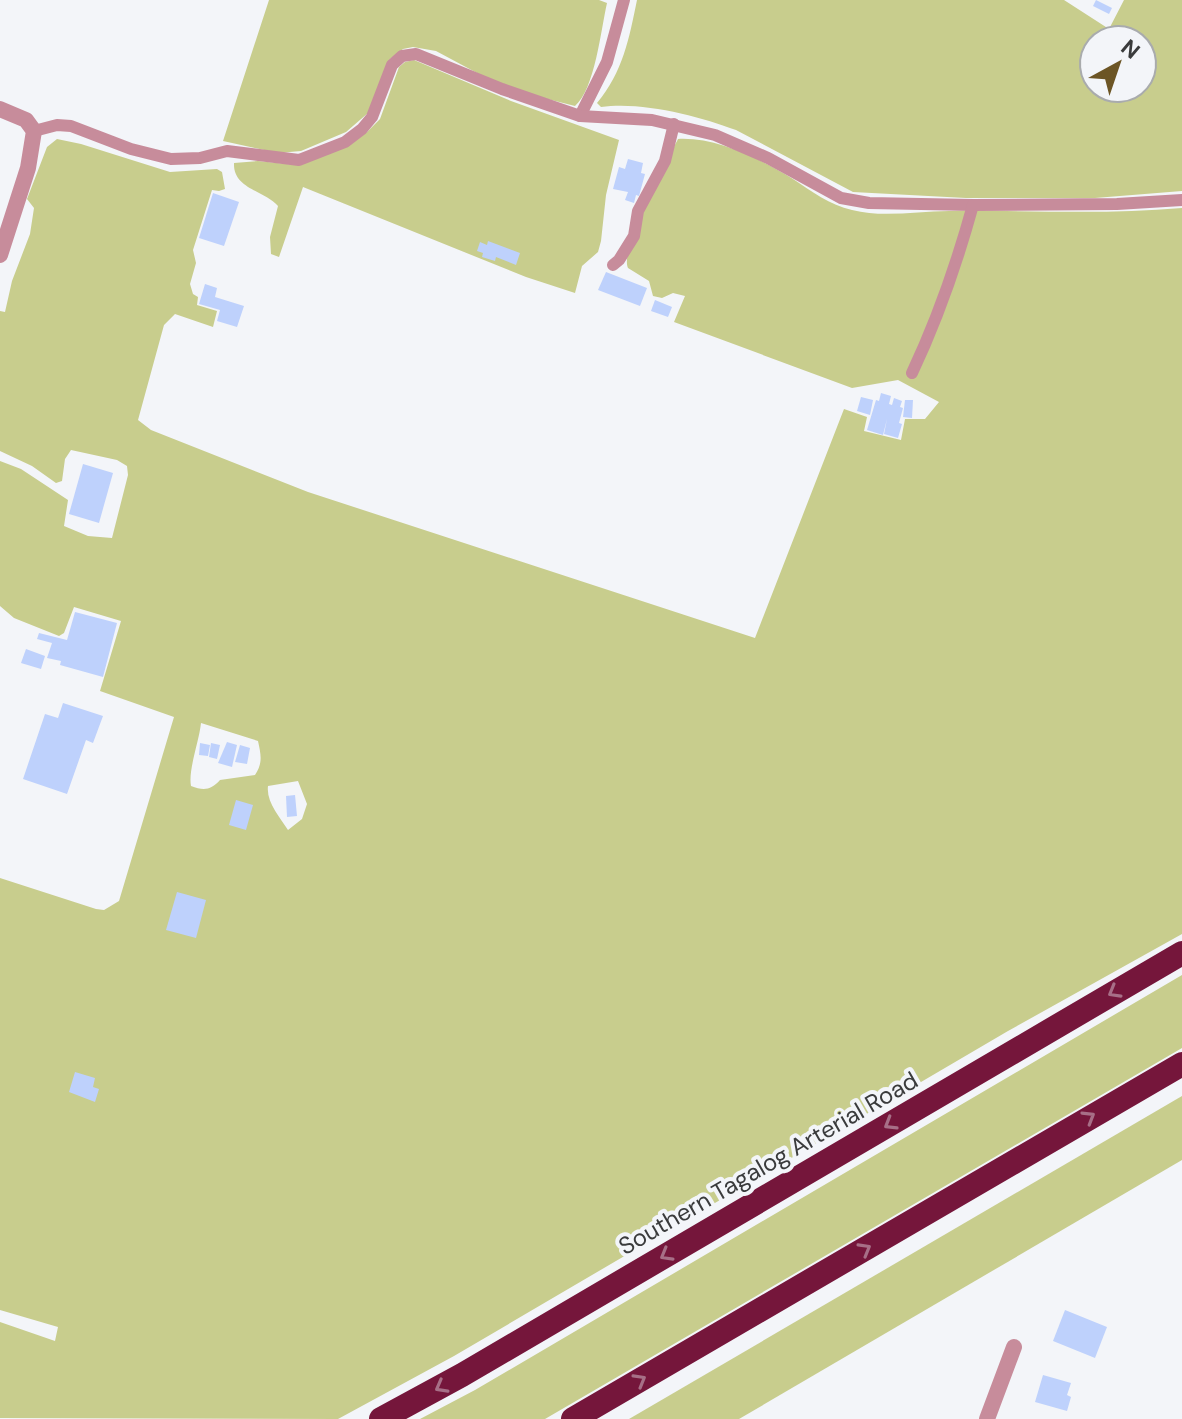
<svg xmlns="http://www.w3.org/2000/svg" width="1182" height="1419" viewBox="0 0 1182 1419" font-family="'DM Sans',sans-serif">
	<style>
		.green { fill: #c8cd8d; fill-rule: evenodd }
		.building { fill: #bed1fc }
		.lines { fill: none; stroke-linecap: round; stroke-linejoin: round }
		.lane { stroke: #c78c9b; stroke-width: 12 }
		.street { stroke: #c78c9b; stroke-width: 16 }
		.highway { stroke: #75163b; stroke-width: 24 }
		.oneway { stroke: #a76f87 }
		.labels { text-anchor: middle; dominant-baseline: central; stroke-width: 8; stroke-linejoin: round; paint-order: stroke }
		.street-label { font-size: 24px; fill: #3a3b3c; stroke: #f3f5f9 }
	</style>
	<rect width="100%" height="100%" fill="#f3f5f9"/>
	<!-- green -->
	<g class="green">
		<path d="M269 0H599L607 3C601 29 595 89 575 106L520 92 492 81 436 51 413 47 403 49 390 59 368 113 346 132 301 151 278 153 223 141Z"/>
		<path d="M637 0H1064L1109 29 1124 0H1182V191L1095 198H966L853 192 736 130C699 116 641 101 601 107L597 103C623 72 629 39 637 0ZM1142 40V88H1094V40Z"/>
		<path d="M414 60 511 101 619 140 606 195 601 241 598 252 582 266 575 293 526 277 303 187 279 257 271 254 270 237 278 206C264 190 233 189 234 163L258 161 296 165 367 132 380 119 399 67 405 62Z"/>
		<path d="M57 139 81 144 170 172 217 169 222 172 225 189 219 191 212 190 193 250 196 263 190 284 193 294 198 297 197 305 217 311 213 327 175 314 164 325 138 420 151 430 308 492 755 638 844 409 867 417 864 431 901 440 905 419H925L939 402 898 380 852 388 674 322 685 296 673 293 662 298 653 296 649 281 628 268C619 249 667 161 678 139 717 137 761 159 793 179 811 191 830 205 852 210 883 218 917 211 949 211 1027 210 1104 215 1182 208V934L1008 1031 454 1356 338 1419 0 1418V1322L55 1341 58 1327 0 1310V878L96 909 104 910 119 901 174 717 100 691 121 621 74 607 64 633 59 636 14 618 0 606V461L21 469 68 500 64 526 88 536 112 538 128 475 127 466 117 460 71 450 65 459 62 481 56 483 32 466 0 451V311L5 312 12 281 30 234 34 208 27 199 47 147ZM201 723 258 741C261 755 263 763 255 775L220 780C211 790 204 791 191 786 188 770 199 742 201 723ZM298 781 307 804 302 819 288 830C280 817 266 802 268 786Z"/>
		<polygon points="1182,975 1182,1048 545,1419 420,1419 475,1390"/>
		<polygon points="1182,1096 1182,1160 739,1419 629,1419"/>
	</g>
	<!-- building -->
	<g class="building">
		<polygon points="1096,0 1112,8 1109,14 1093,6"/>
		<polygon points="628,159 643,163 641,173 645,174 639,196 636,195 634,203 625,200 628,192 613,189 619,167 625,169"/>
		<polygon points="213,193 239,202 224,246 199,238"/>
		<polygon points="488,241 520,253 516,265 496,257 495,261 482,257 483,253 477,251 480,242 487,245"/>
		<polygon points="606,272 647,288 640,306 598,290"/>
		<polygon points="205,284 217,288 215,297 244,306 237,327 217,321 220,310 199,304"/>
		<polygon points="655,300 672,307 668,317 651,311"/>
		<polygon points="881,393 891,396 889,404 892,405 894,398 902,401 900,407 903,408 899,423 902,424 898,438 884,434 887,419 883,435 867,430 876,400 879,401"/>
		<polygon points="861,397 873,400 870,415 857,411"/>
		<polygon points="905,400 913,400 912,418 903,417"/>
		<polygon points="83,464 113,473 99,523 69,514"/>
		<polygon points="75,612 117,623 103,677 60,665 61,661 47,658 52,643 37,639 39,633 67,640"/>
		<polygon points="26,649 45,656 41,669 21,663"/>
		<polygon points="63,703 103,716 93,743 86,740 67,794 23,779 45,714 58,718"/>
		<polygon points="227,742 237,745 232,767 218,763"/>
		<polygon points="200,743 210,745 208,756 199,755"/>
		<polygon points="211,743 220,745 217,759 209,757"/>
		<polygon points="240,745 250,748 247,764 235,762"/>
		<polygon points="295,795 297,816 287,817 286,796"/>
		<polygon points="236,800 253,805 246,830 229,825"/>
		<polygon points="177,892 206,900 196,938 166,930"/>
		<polygon points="75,1072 95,1078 93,1087 99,1089 95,1102 69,1092"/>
		<polygon points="1065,1310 1107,1327 1095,1358 1053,1341"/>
		<polygon points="1043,1375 1071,1383 1067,1395 1071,1397 1067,1411 1035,1402"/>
	</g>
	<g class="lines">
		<!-- lane -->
		<g class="lane">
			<polyline points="580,116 607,62 624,0"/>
			<polyline points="34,131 57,125 71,126 131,149 171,159 200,158 227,151 299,160 345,142 362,129 372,117 392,65 402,56 416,54 502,89 580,116 652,120 715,135 768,158 841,198 869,203 973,205"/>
			<polyline points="613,265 619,260 634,236 638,211 665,161 674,124"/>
			<path d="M912 373C938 318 957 263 973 205L1117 204 1182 200"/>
		</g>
		<!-- street -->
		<g class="street">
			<polyline points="0,109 26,120 34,131 28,168 0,255"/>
			<polyline points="987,1419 1014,1347"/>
		</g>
		<!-- highway -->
		<g class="highway">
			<polyline points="381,1419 462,1375 1182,953"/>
			<polyline points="573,1419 1182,1064"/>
		</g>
	</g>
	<!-- one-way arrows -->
	<defs><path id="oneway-chevron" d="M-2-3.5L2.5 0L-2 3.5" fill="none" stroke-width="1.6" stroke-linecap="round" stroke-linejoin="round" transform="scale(2)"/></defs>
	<g class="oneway">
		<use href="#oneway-chevron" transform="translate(1114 992) rotate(150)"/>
		<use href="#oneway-chevron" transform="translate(1089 1117) rotate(-31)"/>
		<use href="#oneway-chevron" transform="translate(890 1124) rotate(149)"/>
		<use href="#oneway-chevron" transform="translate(865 1249) rotate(-30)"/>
		<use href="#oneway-chevron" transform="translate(666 1255) rotate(150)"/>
		<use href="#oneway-chevron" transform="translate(640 1380) rotate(-30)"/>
		<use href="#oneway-chevron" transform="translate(441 1387) rotate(151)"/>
	</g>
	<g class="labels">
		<!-- street labels -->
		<g class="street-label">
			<text transform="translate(768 1163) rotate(-30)">Southern Tagalog Arterial Road</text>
		</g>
	</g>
	<!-- north arrow -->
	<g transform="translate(1118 64) rotate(40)"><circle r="38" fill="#f3f5f9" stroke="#a9abad" stroke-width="2"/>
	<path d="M0-6L14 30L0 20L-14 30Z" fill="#6c5525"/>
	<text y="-12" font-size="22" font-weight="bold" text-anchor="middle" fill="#3a3b3c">N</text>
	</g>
</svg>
